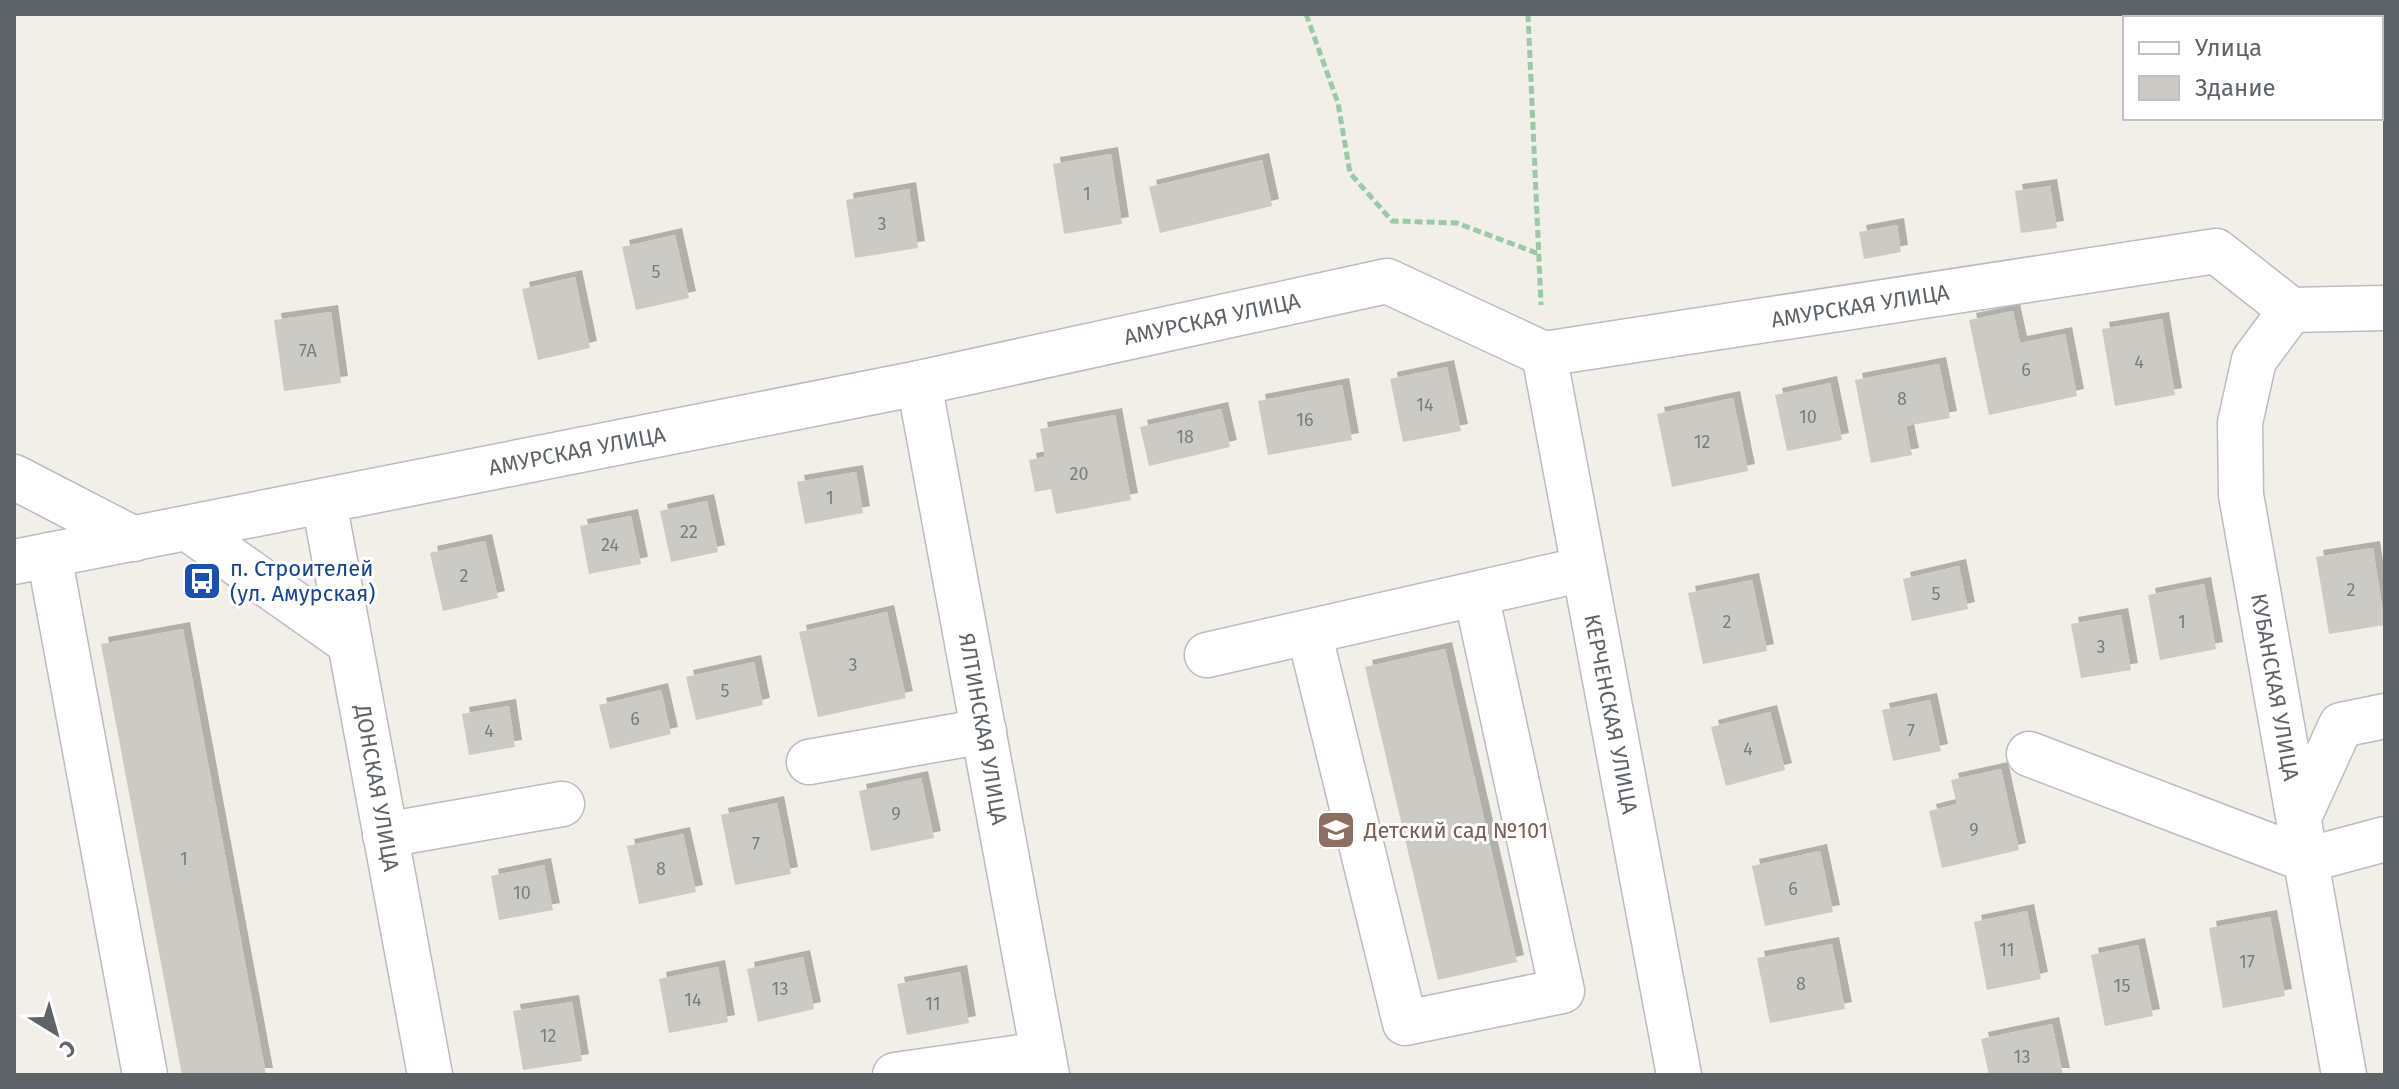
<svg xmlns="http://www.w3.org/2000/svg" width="2399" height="1089" viewBox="0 0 2399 1089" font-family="'Fira Sans',sans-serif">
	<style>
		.building { fill: #cccac4; filter: url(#shadow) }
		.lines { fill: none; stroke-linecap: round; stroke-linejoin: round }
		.minor-casing { stroke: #b9bdc1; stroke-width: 47 }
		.path { stroke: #9ac9a7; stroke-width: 5; stroke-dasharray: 8 4; stroke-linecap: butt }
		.minor { stroke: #fff; stroke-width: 44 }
		.labels { text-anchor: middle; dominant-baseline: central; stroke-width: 6; stroke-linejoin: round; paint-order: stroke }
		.number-label { font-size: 18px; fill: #7a7d7f }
		.street-label { font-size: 22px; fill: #5e6368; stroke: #fff }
		.transit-label { font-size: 22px; fill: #164399; stroke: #fff; text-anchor: start }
		.education-label { font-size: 22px; fill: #785e54; stroke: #fff; text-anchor: start }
	</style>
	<defs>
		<filter id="shadow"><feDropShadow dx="7" dy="-7" stdDeviation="0" flood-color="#0004"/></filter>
	</defs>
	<rect width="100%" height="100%" fill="#f1efe7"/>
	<!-- building -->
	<g class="building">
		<polygon points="1111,154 1122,224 1064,234 1053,164"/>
		<polygon points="1262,160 1272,206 1160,233 1149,187"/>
		<polygon points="2050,186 2057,228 2021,233 2015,191"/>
		<polygon points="909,189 918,248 855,258 846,200"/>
		<polygon points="1897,225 1901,252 1864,259 1859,232"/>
		<polygon points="675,235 689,298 636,310 622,247"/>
		<polygon points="575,277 590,348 538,360 522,289"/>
		<polygon points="2013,311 2020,343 2065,334 2077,396 1989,415 1969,320"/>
		<polygon points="331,312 341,383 284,391 274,320"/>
		<polygon points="2162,319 2175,395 2115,406 2102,329"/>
		<polygon points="1939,364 1950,418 1906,426 1912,455 1871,463 1855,380"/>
		<polygon points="1447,367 1461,431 1403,442 1390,379"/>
		<polygon points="1830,383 1842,440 1787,451 1775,395"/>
		<polygon points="1342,385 1352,440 1268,455 1258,401"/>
		<polygon points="1733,398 1748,471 1672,487 1657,414"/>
		<polygon points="1221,409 1230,447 1149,466 1140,427"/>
		<polygon points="1115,415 1131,500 1056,514 1051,489 1035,492 1029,460 1045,457 1040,429"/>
		<polygon points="856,472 863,513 805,524 797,482"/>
		<polygon points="707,501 718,552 671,562 660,511"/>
		<polygon points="631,516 641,564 589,574 580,526"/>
		<polygon points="485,541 498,598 443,611 430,553"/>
		<polygon points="2373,548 2385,625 2329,634 2316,557"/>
		<polygon points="1959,566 1968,609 1912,621 1903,579"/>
		<polygon points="1752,580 1767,651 1703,664 1688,593"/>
		<polygon points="2204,584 2216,649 2160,660 2148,595"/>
		<polygon points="887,612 906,698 818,717 799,632"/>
		<polygon points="2121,615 2131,670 2081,678 2071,624"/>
		<polygon points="183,629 266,1075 182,1075 101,644"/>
		<polygon points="1445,649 1517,962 1438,980 1365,667"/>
		<polygon points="754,662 763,705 696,720 686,677"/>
		<polygon points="661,690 671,734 610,749 599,705"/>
		<polygon points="1930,700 1941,751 1893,761 1882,710"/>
		<polygon points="509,706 515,747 469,755 462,714"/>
		<polygon points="1770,712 1785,770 1726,786 1711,727"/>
		<polygon points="2001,769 2019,850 1942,868 1929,811 1957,804 1951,780"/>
		<polygon points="921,778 934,838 871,851 859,791"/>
		<polygon points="777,803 791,874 735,885 721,815"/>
		<polygon points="683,834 696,892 639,904 627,846"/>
		<polygon points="1820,851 1833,912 1765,926 1752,866"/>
		<polygon points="544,865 553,910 499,920 491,876"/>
		<polygon points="2027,911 2041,979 1987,990 1974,922"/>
		<polygon points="2270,917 2285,996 2223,1008 2209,928"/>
		<polygon points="1832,944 1845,1009 1770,1023 1757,958"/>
		<polygon points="2138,945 2153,1016 2105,1026 2091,955"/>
		<polygon points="803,957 814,1009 758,1022 747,969"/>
		<polygon points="718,967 728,1022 669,1033 659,979"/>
		<polygon points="960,972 969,1023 907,1035 897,984"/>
		<polygon points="572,1002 582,1061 523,1070 513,1011"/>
		<polygon points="2052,1024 2063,1075 1989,1075 1981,1039"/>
	</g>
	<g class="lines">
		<!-- minor casing -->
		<g class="minor-casing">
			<g id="minor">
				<polyline points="2291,310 2254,360 2240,423 2241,495 2344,1075"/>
				<polyline points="1544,354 1679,1075"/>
				<polyline points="919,383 1047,1075"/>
				<polyline points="14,477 134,539"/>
				<polyline points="324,502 430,1075"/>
				<polyline points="187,528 350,643"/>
				<polyline points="49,555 145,1075"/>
				<polyline points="14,562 919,383 1387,281 1544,354 2216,251 2291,310 2385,308"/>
				<polyline points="1309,632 1405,1023 1562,991 1476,594"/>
				<polyline points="1207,655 1584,569"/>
				<polyline points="2029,754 2307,860 2385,839"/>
				<polyline points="809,762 984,731"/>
				<polyline points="2299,817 2341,725 2385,716"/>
				<polyline points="385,835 562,804"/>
				<polyline points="895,1075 1043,1054"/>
			</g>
		</g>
		<!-- path -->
		<g class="path">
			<polyline points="1306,14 1338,103 1350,173 1392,221 1457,223 1539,254"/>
			<polyline points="1528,14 1541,305"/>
		</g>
		<!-- minor -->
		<use href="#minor" class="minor"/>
	</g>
	<!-- icons -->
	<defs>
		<g id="bus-square" transform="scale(2)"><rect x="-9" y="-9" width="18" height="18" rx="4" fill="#1a4fb4" stroke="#fff"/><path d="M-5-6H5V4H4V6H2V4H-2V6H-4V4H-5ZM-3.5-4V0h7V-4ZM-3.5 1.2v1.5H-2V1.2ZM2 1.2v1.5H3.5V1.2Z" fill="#fff"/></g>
		<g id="school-square" transform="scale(2)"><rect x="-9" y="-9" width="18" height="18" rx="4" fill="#8d6e63" stroke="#fff"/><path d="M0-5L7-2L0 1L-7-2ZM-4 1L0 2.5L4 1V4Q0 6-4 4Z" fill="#fff"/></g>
	</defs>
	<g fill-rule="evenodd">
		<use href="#bus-square" x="202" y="581"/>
		<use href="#school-square" x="1336" y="830"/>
	</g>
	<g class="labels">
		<!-- number labels -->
		<g class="number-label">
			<text x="1087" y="194">1</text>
			<text x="882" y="224">3</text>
			<text x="656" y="272">5</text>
			<text x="308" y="351">7А</text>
			<text x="2139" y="362">4</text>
			<text x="2026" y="370">6</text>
			<text x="1902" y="399">8</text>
			<text x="1425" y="405">14</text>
			<text x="1808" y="417">10</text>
			<text x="1305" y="420">16</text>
			<text x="1185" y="437">18</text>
			<text x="1702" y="442">12</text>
			<text x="1079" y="474">20</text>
			<text x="830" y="498">1</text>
			<text x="689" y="532">22</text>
			<text x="610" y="545">24</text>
			<text x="464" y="576">2</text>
			<text x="2351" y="590">2</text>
			<text x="1936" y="594">5</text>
			<text x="1727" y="622">2</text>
			<text x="2182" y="622">1</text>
			<text x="2101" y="647">3</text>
			<text x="853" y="665">3</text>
			<text x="725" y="691">5</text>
			<text x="635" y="719">6</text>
			<text x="489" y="731">4</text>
			<text x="1911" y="731">7</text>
			<text x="1748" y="749">4</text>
			<text x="896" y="814">9</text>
			<text x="1974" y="830">9</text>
			<text x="756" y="844">7</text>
			<text x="184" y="859">1</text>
			<text x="661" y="869">8</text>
			<text x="1793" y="889">6</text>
			<text x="522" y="893">10</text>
			<text x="2007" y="950">11</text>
			<text x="2247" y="962">17</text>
			<text x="1801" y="984">8</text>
			<text x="2122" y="986">15</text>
			<text x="780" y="989">13</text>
			<text x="693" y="1000">14</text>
			<text x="933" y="1004">11</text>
			<text x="548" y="1036">12</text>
			<text x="2022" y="1057">13</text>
		</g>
		<!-- street labels -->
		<g class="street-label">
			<text transform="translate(1860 306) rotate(-9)">АМУРСКАЯ УЛИЦА</text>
			<text transform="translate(1212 319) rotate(-12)">АМУРСКАЯ УЛИЦА</text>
			<text transform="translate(577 451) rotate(-11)">АМУРСКАЯ УЛИЦА</text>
			<text transform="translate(2275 687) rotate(80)">КУБАНСКАЯ УЛИЦА</text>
			<text transform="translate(1611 714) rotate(79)">КЕРЧЕНСКАЯ УЛИЦА</text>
			<text transform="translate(983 729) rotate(80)">ЯЛТИНСКАЯ УЛИЦА</text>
			<text transform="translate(377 788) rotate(80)">ДОНСКАЯ УЛИЦА</text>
		</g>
		<!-- transit labels -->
		<g class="transit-label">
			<text x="230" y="568">п. Строителей<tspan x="230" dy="25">(ул. Амурская)</tspan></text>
		</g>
		<!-- education labels -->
		<g class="education-label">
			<text x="1364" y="830">Детский сад №101</text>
		</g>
	</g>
	<!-- border -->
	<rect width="2399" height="1089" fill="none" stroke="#5e6368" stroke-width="32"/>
	<!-- legend -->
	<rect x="2123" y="16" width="260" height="104" fill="#ffffff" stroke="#bfc1c3" stroke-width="2"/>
	<rect x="2139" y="42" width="40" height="12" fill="#ffffff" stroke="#bfc1c3" stroke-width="2"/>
	<text x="2195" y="56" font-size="24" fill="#5e6368">Улица</text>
	<rect x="2139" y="76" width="40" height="24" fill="#cccac4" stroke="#bfc1c3" stroke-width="2"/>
	<text x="2195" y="96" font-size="24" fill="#5e6368">Здание</text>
	<!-- north arrow -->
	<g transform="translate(56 1033) rotate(143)" stroke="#ffffff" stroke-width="6" paint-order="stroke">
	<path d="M0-6L14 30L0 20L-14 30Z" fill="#5e6368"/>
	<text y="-12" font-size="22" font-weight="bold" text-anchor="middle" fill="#5e6368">С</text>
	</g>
</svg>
